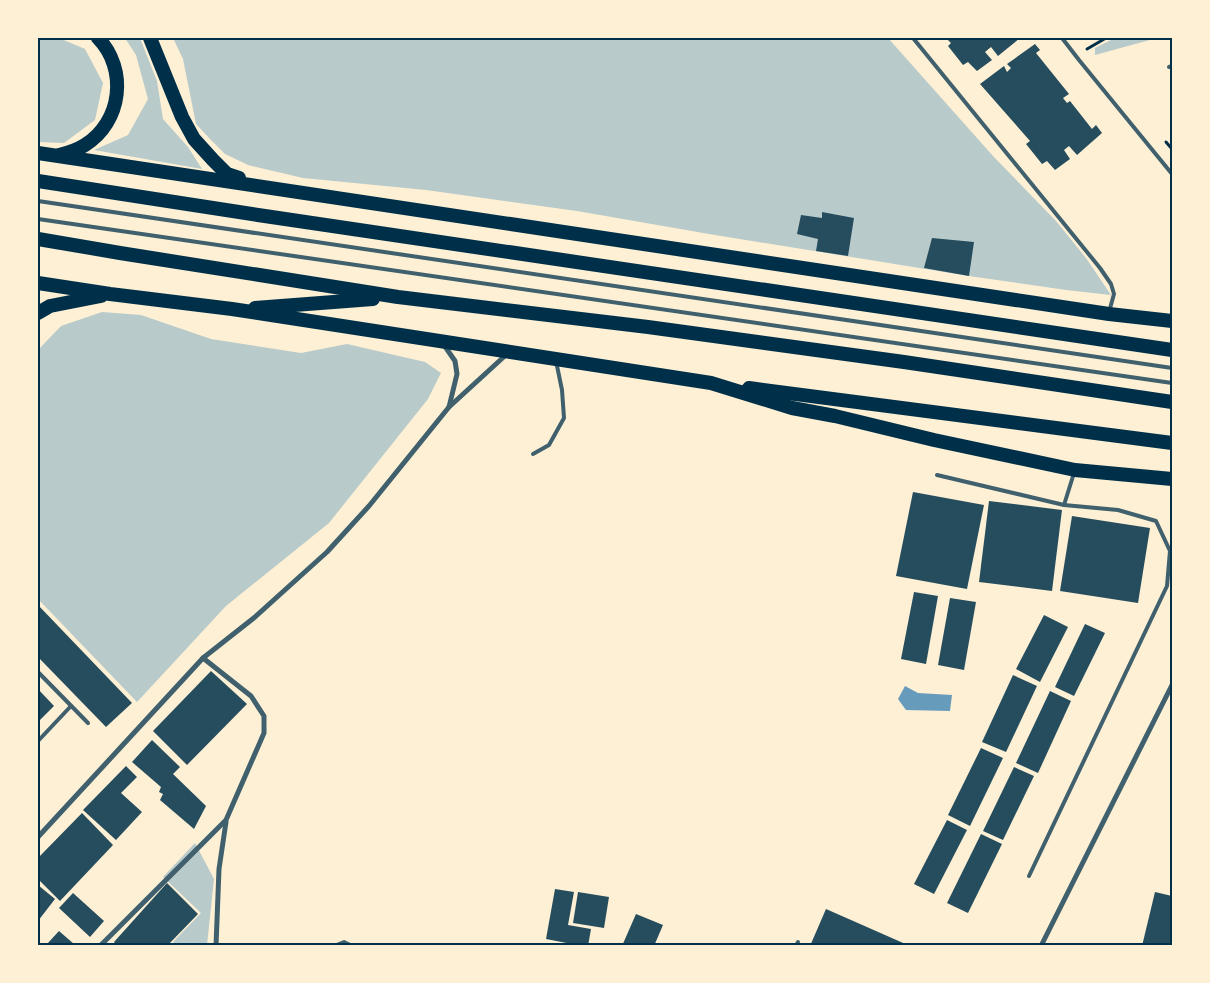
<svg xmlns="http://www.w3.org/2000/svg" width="1210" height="983" viewBox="0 0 1210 983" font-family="'Public Sans',sans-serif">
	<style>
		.green { fill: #b9caca }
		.water { fill: #669bbc }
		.building { fill: #264d5e }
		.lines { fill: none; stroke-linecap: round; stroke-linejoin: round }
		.path { stroke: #003049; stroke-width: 3 }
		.service { stroke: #3f606c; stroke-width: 4 }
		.minor { stroke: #3f606c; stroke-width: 5 }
		.trunk { stroke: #003049; stroke-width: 14 }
		.neatline { fill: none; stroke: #003049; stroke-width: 2 }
	</style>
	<rect width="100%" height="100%" fill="#fdf0d5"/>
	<!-- green -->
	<g class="green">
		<polygon points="38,38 59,38 85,49 103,83 95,120 64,143 38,142"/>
		<polygon points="125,38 140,38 157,81 163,119 188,147 202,169 94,150 128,135 148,99 136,55"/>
		<polygon points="173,38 888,38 993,156 1056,221 1086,258 1111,295 1066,290 969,276 709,234 577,211 426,190 303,178 248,165 225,154 210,139 196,124 183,59"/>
		<polygon points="1115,38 1157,38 1095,55 1095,48"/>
		<polygon points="102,312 141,315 211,339 301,353 347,344 425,362 441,373 428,399 329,523 226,606 137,702 38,599 38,350 61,326"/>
		<polygon points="195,843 214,879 207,945 178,945 173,942 201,913 163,877"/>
	</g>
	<!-- water -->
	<polygon class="water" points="905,686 918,693 952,695 950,711 906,710 898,699"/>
	<!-- building -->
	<g class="building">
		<polygon points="946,38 1020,38 998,56 991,47 985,52 992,60 977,71 968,62 963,65 948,46 951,43"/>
		<polygon points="1035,44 1040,50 1036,53 1069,94 1063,98 1067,103 1070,101 1092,129 1096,125 1102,133 1077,155 1069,146 1064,150 1070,159 1055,170 1047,161 1042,164 1026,144 1030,141 980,84 1004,66 1007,72 1011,68 1007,64"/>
		<polygon points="822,212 854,218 848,256 816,251 818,239 797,234 801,215 822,218"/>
		<polygon points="932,238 974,242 969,276 924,268"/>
		<polygon points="913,492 984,505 967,589 896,576"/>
		<polygon points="989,501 1062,510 1052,591 979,582"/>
		<polygon points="1072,516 1150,528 1138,603 1060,591"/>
		<polygon points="914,592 938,596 926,664 901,659"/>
		<polygon points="950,598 976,602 964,670 938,665"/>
		<polygon points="38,605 132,703 106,727 38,657"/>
		<polygon points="1044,615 1068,627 1040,682 1016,669"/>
		<polygon points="1085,624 1105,633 1074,696 1055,687"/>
		<polygon points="211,671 247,704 187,765 153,731"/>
		<polygon points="1013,675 1037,686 1006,752 982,742"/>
		<polygon points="38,689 54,706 38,722"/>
		<polygon points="1050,691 1071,701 1038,773 1016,763"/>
		<polygon points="152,740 180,767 173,774 206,806 194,829 160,800 163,794 159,792 161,787 132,762"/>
		<polygon points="981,748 1003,758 970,826 948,815"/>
		<polygon points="126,766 137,777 121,793 142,812 116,840 83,810"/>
		<polygon points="1014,767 1034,776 1003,840 983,831"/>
		<polygon points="82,813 113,845 60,901 38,879 38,858"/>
		<polygon points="947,820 967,830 934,894 914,884"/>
		<polygon points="981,834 1002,844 968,913 947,903"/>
		<polygon points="167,883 198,914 167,946 117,946 114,942"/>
		<polygon points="38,885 55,899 38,921"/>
		<polygon points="555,889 574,892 568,925 591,929 588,946 582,946 546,939"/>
		<polygon points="578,892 609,897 604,928 573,923"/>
		<polygon points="1155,892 1172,896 1172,946 1142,946"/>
		<polygon points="73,893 104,921 90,937 59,908"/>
		<polygon points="826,909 910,946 810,946"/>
		<polygon points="636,914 663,925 654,946 622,946"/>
		<polygon points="59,931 74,944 72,946 49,946 47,944"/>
	</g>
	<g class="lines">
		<!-- path -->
		<g class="path">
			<polyline points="1087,49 1106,38"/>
			<polyline points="1166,142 1172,149"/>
		</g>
		<!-- service -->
		<g class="service">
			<polyline points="913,38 1100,268 1111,284 1114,294 1109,312"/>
			<polyline points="1062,38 1079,60 1172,174"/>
			<polyline points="1169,67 1172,66"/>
			<polyline points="38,201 1172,368"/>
			<polyline points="38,219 1172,383"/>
			<polyline points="533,454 549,445 564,418 562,390 556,361"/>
			<polyline points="937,475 1064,505 1118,510 1156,521 1170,551 1167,586 1029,876"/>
			<polyline points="1064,505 1074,473"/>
			<polyline points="38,672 88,723"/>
			<polyline points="38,741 71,706"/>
			<polyline points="334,946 344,942 352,946"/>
			<polyline points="796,946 798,942"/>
		</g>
		<!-- minor -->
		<g class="minor">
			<polyline points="444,345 455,361 457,374 449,407"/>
			<polyline points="38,837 203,658 255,617 327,552 369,506 449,407 508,353"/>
			<polyline points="100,946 226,820 264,733 264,716 251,696 203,658"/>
			<polyline points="216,946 219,869 226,822"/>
			<polyline points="1041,946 1172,685"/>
		</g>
		<!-- trunk -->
		<g class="trunk">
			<polyline points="150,38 182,117 194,139 213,160 227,174 239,178"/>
			<polyline points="38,153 1109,314 1172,321"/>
			<path d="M59 155C68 153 77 150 85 145 122 122 128 69 98 38"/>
			<polyline points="38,181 258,215 1172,350"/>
			<polyline points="38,239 120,253 398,297 648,327 904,362 1172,402"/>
			<polyline points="38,283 110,294 232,309 711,383 792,408 835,416 934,440 1075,470 1172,479"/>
			<polyline points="255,308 373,299"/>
			<polyline points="38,313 50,306 101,296"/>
			<polyline points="749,388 1172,443"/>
		</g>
	</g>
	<!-- border -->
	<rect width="1210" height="983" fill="none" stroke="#fdf0d5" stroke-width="78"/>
	<rect x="39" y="39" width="1132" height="905" class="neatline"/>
</svg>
